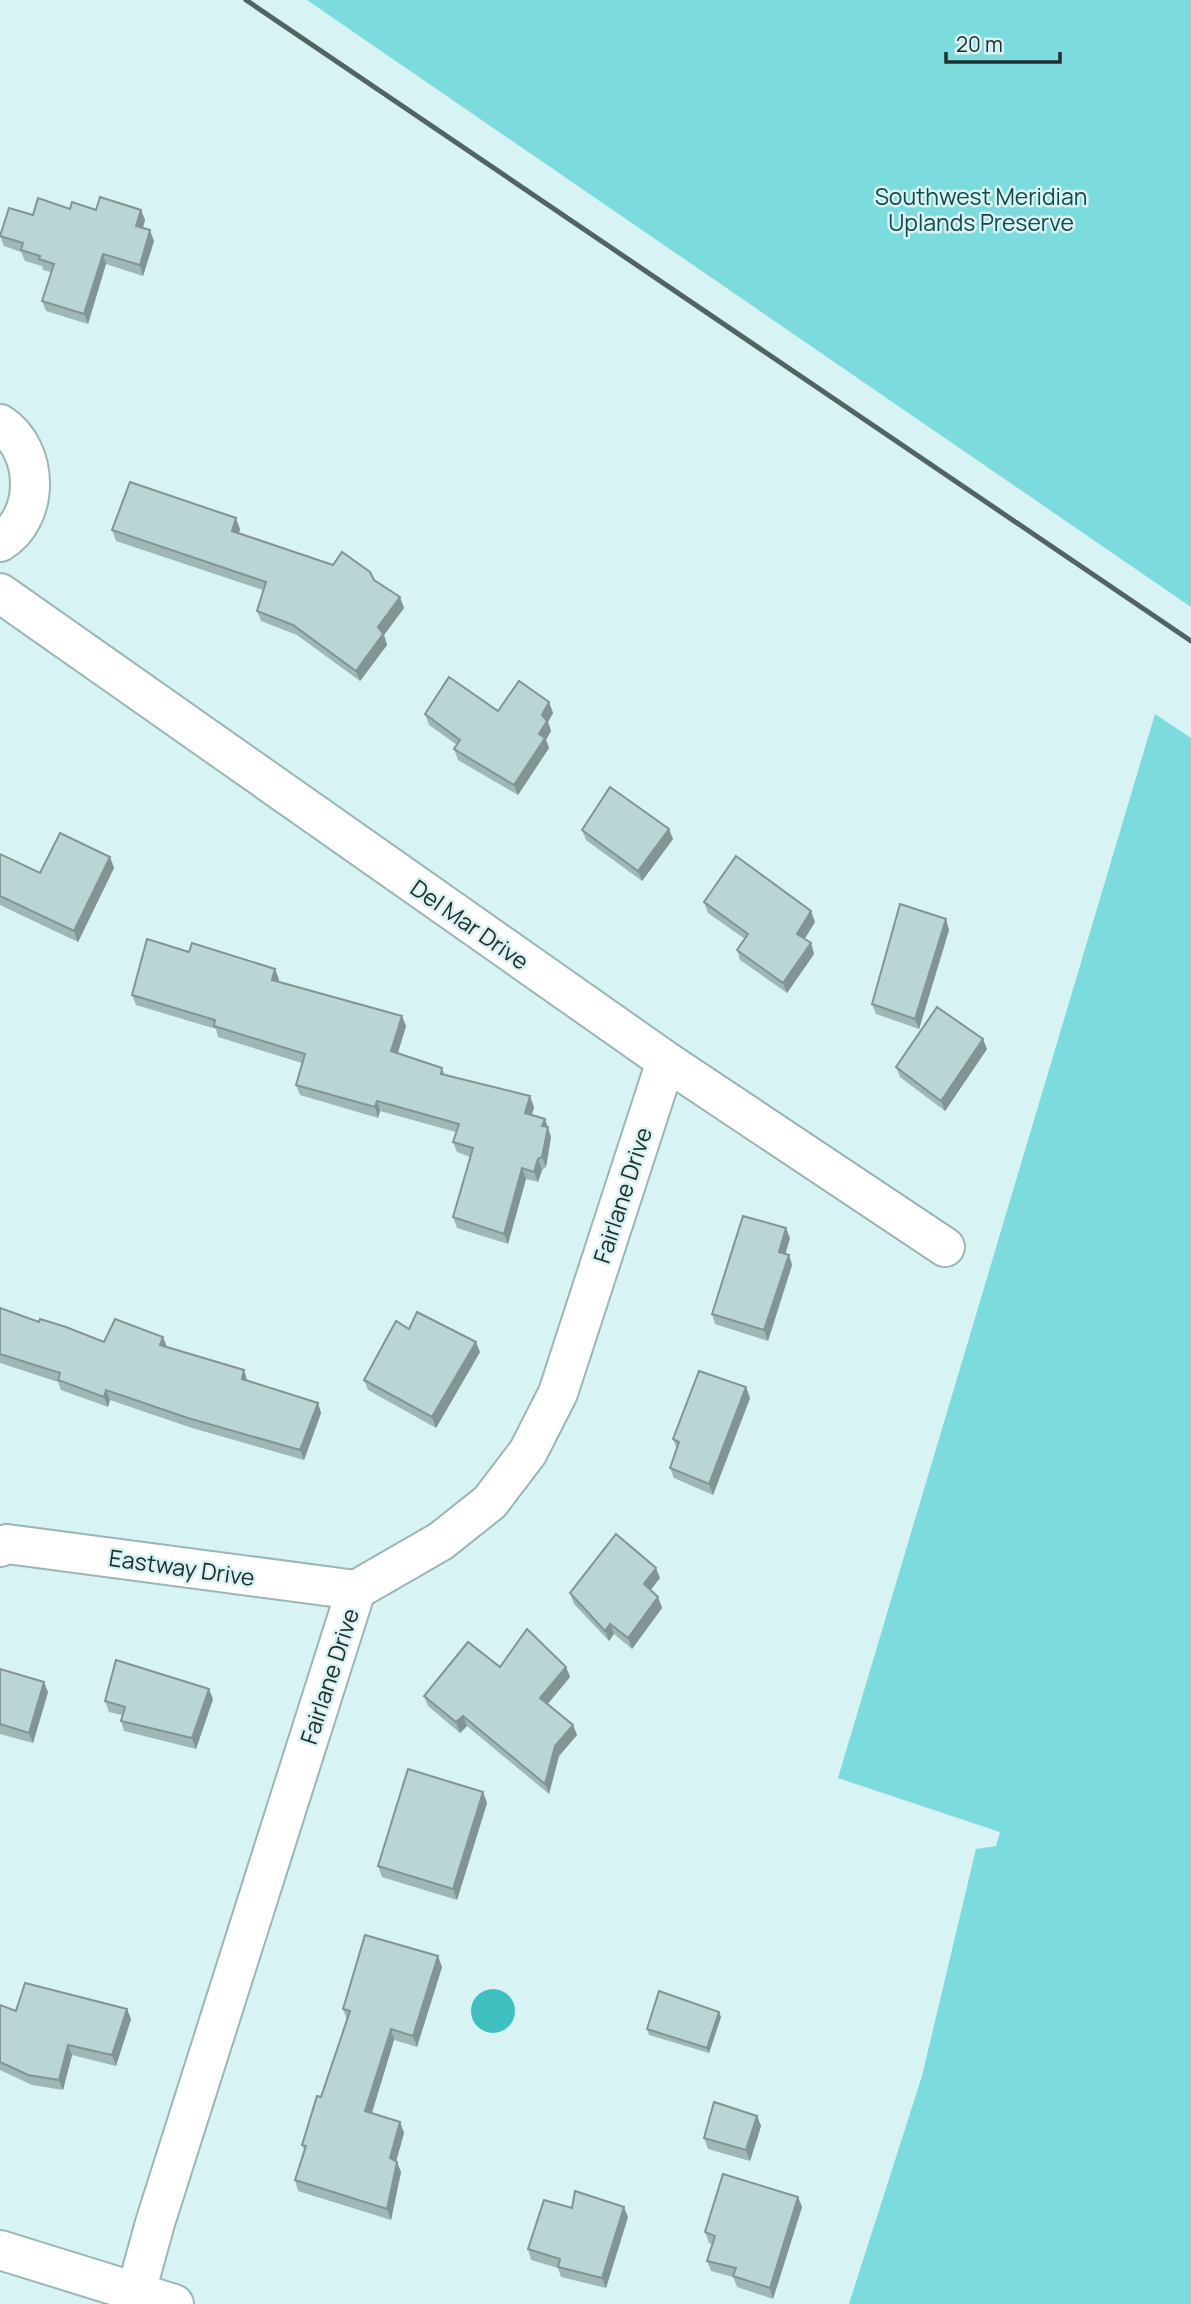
<svg xmlns="http://www.w3.org/2000/svg" width="1191" height="2304" viewBox="0 0 1191 2304" font-family="Manrope,sans-serif">
	<style>
		.green { fill: #7cdbdc }
		.water { fill: #3ebfc0 }
		.lines { fill: none; stroke-linecap: round; stroke-linejoin: round }
		.street-casing { stroke: #9cb6b6; stroke-width: 42 }
		.secondary-casing { stroke: #9cb6b6; stroke-width: 42 }
		.street { stroke: #fff; stroke-width: 38 }
		.secondary { stroke: #fff; stroke-width: 38 }
		.rail { stroke: #536262; stroke-width: 5 }
		.wall { fill: #9fb7b6 }
		.shaded-wall { fill: #829594 }
		.building { fill: #b9d5d4; stroke: #829594; stroke-width: 2 }
		.labels { text-anchor: middle; dominant-baseline: central; stroke-width: 5; stroke-linejoin: round; paint-order: stroke }
		.park-label { font-size: 23px; fill: #12494a; stroke: #d7f3f3 }
		.street-label { font-size: 23px; fill: #232e2e; stroke: #d7f3f3 }
	</style>
	<rect width="100%" height="100%" fill="#d7f3f3"/>
	<!-- green -->
	<g class="green">
		<polygon points="307,0 1191,0 1191,607"/>
		<polygon points="1155,714 1191,738 1191,2304 849,2304 922,2076 976,1849 996,1846 1000,1832 838,1778"/>
	</g>
	<!-- water -->
	<circle class="water" cx="493" cy="2011" r="22"/>
	<g class="lines">
		<!-- street casing -->
		<g class="street-casing">
			<g id="street">
				<path d="M0 424C39 449 41 517 0 542"/>
				<polyline points="0,593 666,1061 945,1247"/>
				<polyline points="0,1547 7,1544 356,1590"/>
				<polyline points="136,2292 155,2223 356,1590 441,1541 490,1502 528,1452 558,1393 666,1061"/>
			</g>
		</g>
		<!-- secondary casing -->
		<g class="secondary-casing">
			<polyline id="secondary" points="0,2250 174,2304"/>
		</g>
		<!-- street -->
		<use href="#street" class="street"/>
		<!-- secondary -->
		<use href="#secondary" class="secondary"/>
		<!-- rail -->
		<polyline class="rail" points="246,0 1191,641"/>
	</g>
	<!-- wall -->
	<g class="wall">
		<polygon points="70,209 96,210 141,210 145,220 143,228 154,241 143,276 106,264 88,324 46,311 42,301 51,272 43,270 42,266 25,261 21,252 4,246 0,236 33,215"/>
		<polygon points="240,529 239,533 374,580 404,608 384,635 387,645 360,681 297,635 261,621 257,611 263,590 116,541 112,530"/>
		<polygon points="549,702 553,713 548,722 551,731 546,740 549,748 518,795 458,760 454,749 457,745 429,725 425,714 498,711"/>
		<polygon points="582,830 673,839 642,881 586,840"/>
		<polygon points="0,854 40,873 110,857 114,868 78,942 0,905"/>
		<polygon points="704,902 815,922 804,939 811,943 814,954 787,993 740,960 737,950 745,939 708,913"/>
		<polygon points="946,919 949,930 919,1029 876,1014 872,1004"/>
		<polygon points="279,979 278,982 406,1026 398,1053 442,1068 445,1075 534,1107 532,1115 545,1119 551,1137 546,1167 542,1170 538,1182 526,1179 508,1244 457,1228 453,1217 470,1157 457,1152 453,1142 456,1132 380,1111 378,1118 300,1095 296,1085 302,1063 218,1037 216,1029 136,1005 132,995"/>
		<polygon points="987,1049 945,1111 900,1077 896,1067"/>
		<polygon points="790,1238 785,1254 789,1255 792,1265 768,1341 715,1324 712,1314"/>
		<polygon points="0,1308 39,1322 104,1342 167,1347 244,1370 247,1381 318,1403 321,1413 304,1460 192,1428 110,1400 108,1407 61,1390 58,1382 0,1363"/>
		<polygon points="409,1329 480,1352 436,1428 368,1390 364,1380"/>
		<polygon points="746,1387 750,1398 713,1495 674,1478 670,1468 677,1449 673,1439"/>
		<polygon points="660,1578 651,1590 658,1597 662,1608 632,1649 614,1634 609,1641 574,1604 570,1593"/>
		<polygon points="500,1667 566,1667 570,1677 548,1704 573,1725 577,1735 559,1756 549,1794 467,1726 460,1733 428,1706 424,1696"/>
		<polygon points="0,1669 48,1692 33,1743 0,1734"/>
		<polygon points="213,1699 196,1749 124,1731 121,1721 122,1715 109,1712 105,1701"/>
		<polygon points="483,1792 487,1803 457,1900 382,1877 378,1866"/>
		<polygon points="442,1967 417,2047 394,2040 372,2113 400,2122 404,2133 396,2161 401,2172 391,2220 298,2191 295,2180 304,2150 302,2145 321,2097 347,2020 343,2009"/>
		<polygon points="0,2005 16,2011 127,2009 131,2019 116,2066 72,2055 63,2090 32,2085 0,2070"/>
		<polygon points="719,2012 721,2017 709,2053 649,2035 647,2029"/>
		<polygon points="757,2116 761,2126 750,2161 708,2149 704,2138"/>
		<polygon points="798,2197 802,2207 773,2299 737,2287 733,2277 711,2271 707,2261 712,2244 709,2243 705,2232"/>
		<polygon points="572,2208 628,2217 606,2288 561,2277 558,2268 531,2260 528,2249"/>
	</g>
	<!-- shaded-wall -->
	<g class="shaded-wall">
		<polygon points="141,210 145,220 140,237 136,226"/>
		<polygon points="150,230 154,241 143,276 140,265"/>
		<polygon points="103,254 106,264 88,324 84,314"/>
		<polygon points="236,518 240,529 236,542 232,531"/>
		<polygon points="400,597 404,608 384,635 387,645 360,681 356,671 378,627"/>
		<polygon points="549,702 553,713 548,722 551,731 546,740 549,748 518,795 514,785 539,734 542,715"/>
		<polygon points="669,829 673,839 642,881 638,871"/>
		<polygon points="110,857 114,868 78,942 74,931"/>
		<polygon points="811,911 815,922 801,945 797,934"/>
		<polygon points="946,919 949,930 919,1029 915,1019"/>
		<polygon points="811,943 814,954 787,993 783,983"/>
		<polygon points="275,969 279,979 276,990 272,980"/>
		<polygon points="402,1016 406,1026 395,1062 391,1051"/>
		<polygon points="983,1039 987,1049 945,1111 941,1101"/>
		<polygon points="530,1096 534,1107 529,1124 525,1113"/>
		<polygon points="377,1101 380,1111 378,1118 375,1107"/>
		<polygon points="545,1119 551,1137 546,1167 542,1157 542,1126"/>
		<polygon points="538,1159 542,1170 538,1182 534,1172"/>
		<polygon points="522,1168 526,1179 508,1244 504,1234"/>
		<polygon points="786,1228 790,1238 783,1262 779,1252"/>
		<polygon points="789,1255 792,1265 768,1341 764,1330"/>
		<polygon points="163,1337 167,1347 160,1345"/>
		<polygon points="476,1342 480,1352 436,1428 432,1417"/>
		<polygon points="244,1370 247,1380 245,1390 242,1379"/>
		<polygon points="746,1387 750,1398 713,1495 709,1484"/>
		<polygon points="106,1390 110,1400 108,1407 104,1397"/>
		<polygon points="318,1403 321,1413 304,1460 300,1450"/>
		<polygon points="656,1568 660,1578 647,1594 644,1584"/>
		<polygon points="658,1597 662,1608 632,1649 628,1638"/>
		<polygon points="610,1624 614,1634 609,1641 605,1631"/>
		<polygon points="566,1667 570,1677 544,1708 540,1698"/>
		<polygon points="44,1682 48,1692 33,1743 29,1733"/>
		<polygon points="209,1689 213,1699 196,1749 192,1738"/>
		<polygon points="463,1716 467,1726 460,1733 456,1722"/>
		<polygon points="573,1725 577,1735 559,1756 549,1794 545,1784 555,1746"/>
		<polygon points="483,1792 487,1803 457,1900 453,1889"/>
		<polygon points="438,1956 442,1967 417,2047 413,2036"/>
		<polygon points="127,2009 131,2019 116,2066 112,2055"/>
		<polygon points="719,2012 721,2017 709,2053 707,2048"/>
		<polygon points="391,2029 394,2040 369,2122 365,2111"/>
		<polygon points="68,2045 72,2055 63,2090 59,2080"/>
		<polygon points="757,2116 761,2126 750,2161 746,2150"/>
		<polygon points="400,2122 404,2133 394,2169 390,2158"/>
		<polygon points="397,2162 401,2172 391,2220 387,2209"/>
		<polygon points="798,2197 802,2207 773,2299 770,2288"/>
		<polygon points="624,2207 628,2217 606,2288 602,2278"/>
	</g>
	<!-- building -->
	<g class="building">
		<polygon points="100,197 141,210 136,226 150,230 140,265 103,254 84,314 42,301 54,264 39,259 40,256 21,250 23,243 0,236 9,208 33,215 38,198 70,209 72,202 96,210"/>
		<polygon points="130,482 236,518 232,531 333,565 342,552 370,572 374,580 400,597 378,627 383,634 356,671 293,625 257,611 266,582 112,530"/>
		<polygon points="449,677 498,711 519,681 549,702 542,715 547,721 539,734 545,738 514,785 454,749 460,740 425,714"/>
		<polygon points="610,787 669,829 638,871 582,830"/>
		<polygon points="60,833 110,857 74,931 0,896 0,854 40,873"/>
		<polygon points="736,856 811,911 797,934 811,943 783,983 737,950 748,934 704,902"/>
		<polygon points="900,904 946,919 915,1019 872,1004"/>
		<polygon points="147,939 189,952 192,943 275,969 272,980 402,1016 391,1051 442,1068 441,1074 530,1096 525,1113 545,1119 542,1126 548,1127 542,1157 538,1159 534,1172 522,1168 504,1234 453,1217 473,1148 453,1142 459,1124 377,1101 375,1107 296,1085 305,1054 214,1026 215,1020 132,995"/>
		<polygon points="937,1007 983,1039 941,1101 896,1067"/>
		<polygon points="743,1216 786,1228 779,1252 789,1255 764,1330 712,1314"/>
		<polygon points="0,1308 39,1322 40,1319 66,1327 104,1342 115,1319 163,1337 160,1345 244,1370 242,1379 318,1403 300,1450 188,1418 106,1390 104,1397 58,1380 60,1373 0,1354"/>
		<polygon points="417,1312 476,1342 432,1417 364,1380 396,1321 409,1329"/>
		<polygon points="699,1371 746,1387 709,1484 670,1468 679,1442 673,1439"/>
		<polygon points="616,1534 656,1568 644,1584 658,1597 628,1638 610,1624 605,1631 570,1593"/>
		<polygon points="527,1629 566,1667 540,1698 573,1725 555,1746 545,1784 463,1716 456,1722 424,1696 468,1642 500,1667"/>
		<polygon points="116,1660 209,1689 192,1738 121,1721 125,1707 105,1701"/>
		<polygon points="0,1669 44,1682 29,1733 0,1724"/>
		<polygon points="408,1769 483,1792 453,1889 378,1866"/>
		<polygon points="365,1935 438,1956 413,2036 391,2029 365,2111 400,2122 390,2158 397,2162 387,2209 295,2180 306,2146 302,2145 317,2096 321,2097 350,2011 343,2009"/>
		<polygon points="25,1983 127,2009 112,2055 68,2045 59,2080 28,2075 0,2062 0,2005 16,2011"/>
		<polygon points="659,1991 719,2012 707,2048 647,2029"/>
		<polygon points="714,2102 757,2116 746,2150 704,2138"/>
		<polygon points="723,2174 798,2197 770,2288 733,2276 736,2268 707,2261 715,2236 705,2232"/>
		<polygon points="575,2191 624,2207 602,2278 558,2267 560,2259 528,2249 544,2200 572,2208"/>
	</g>
	<g class="labels">
		<!-- park labels -->
		<g class="park-label">
			<text x="981" y="196">Southwest Meridian<tspan x="981" dy="26">Uplands Preserve</tspan></text>
		</g>
		<!-- street labels -->
		<g class="street-label">
			<text transform="translate(470 924) rotate(35)">Del Mar Drive</text>
			<text transform="translate(622 1195) rotate(-72)">Fairlane Drive</text>
			<text transform="translate(182 1567) rotate(8)">Eastway Drive</text>
			<text transform="translate(329 1676) rotate(-72)">Fairlane Drive</text>
		</g>
	</g>
	<!-- scale -->
	<path d="M946 52v10h114v-10" fill="none" stroke="#232e2e" stroke-width="3.5"/>
	<text x="956" y="52" font-size="21" fill="#232e2e" stroke="#d7f3f3" stroke-width="5" paint-order="stroke">20 m</text>
</svg>
